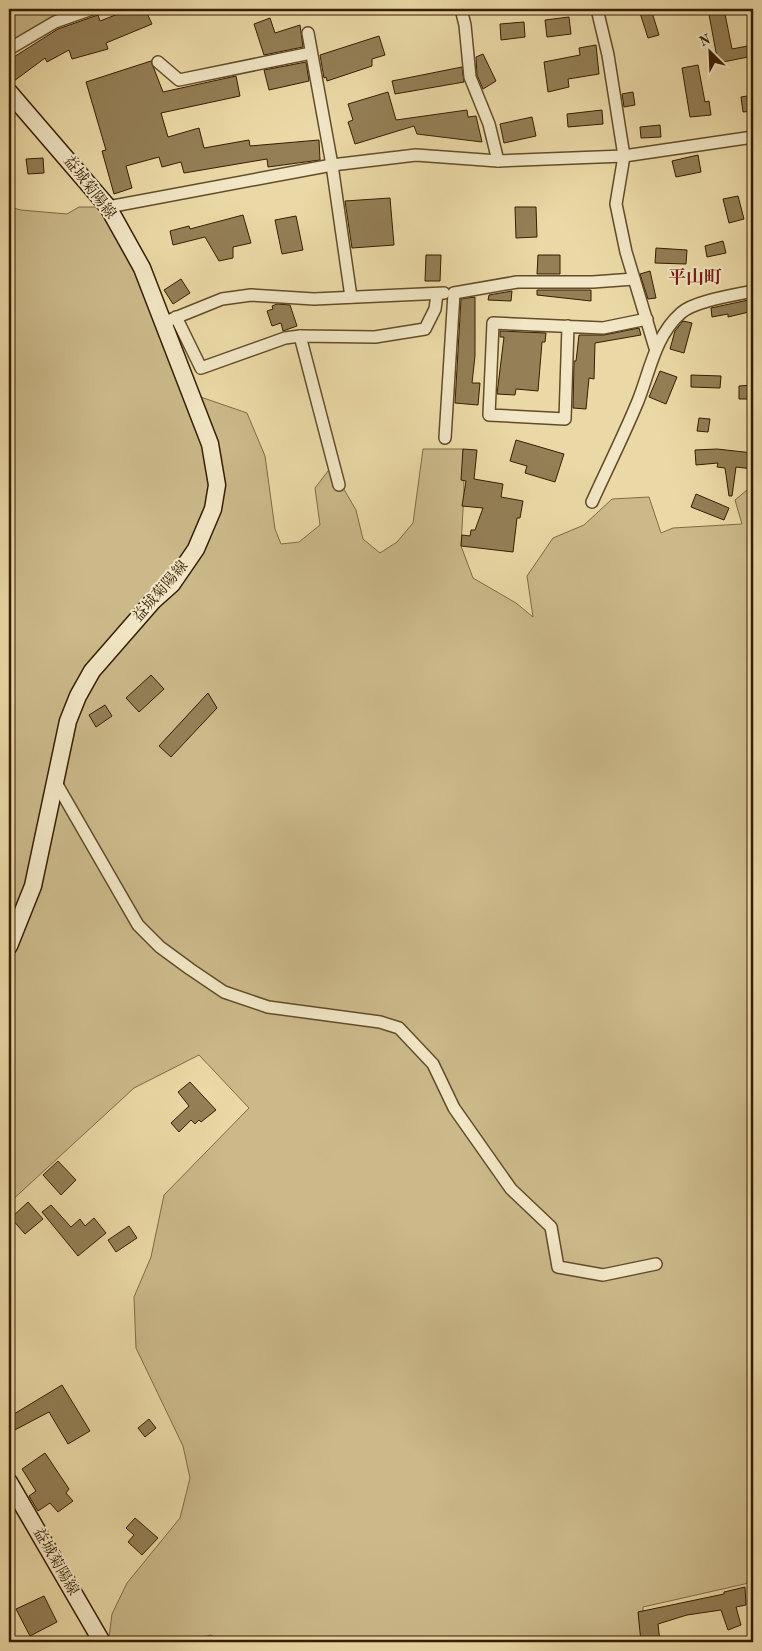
<svg xmlns="http://www.w3.org/2000/svg" width="762" height="1651" viewBox="0 0 762 1651" font-family="'Old Standard TT','Noto Serif JP',serif">
	<style>
		.green { fill: #cbb98a; stroke: #806b45 }
		.building { fill: #947f56; stroke: #361d00 }
		.lines { fill: none; stroke-linecap: round; stroke-linejoin: round }
		.street-casing { stroke: #634c2a; stroke-width: 14 }
		.secondary-casing { stroke: #361d00; stroke-width: 19 }
		.street { stroke: #f1e6c5; stroke-width: 11 }
		.secondary { stroke: #f1e6c5; stroke-width: 16 }
		.labels { text-anchor: middle; dominant-baseline: central; stroke-width: 4; stroke-linejoin: round; paint-order: stroke }
		.street-label { font-size: 15px; fill: #361d00; stroke: #f1e6c5 }
		.quarter-label { font-size: 18px; font-weight: bold; fill: #7a1f14; stroke: #f1e6c5 }
	</style>
	<rect width="100%" height="100%" fill="#ead9a6"/>
	<filter id="stains"><feTurbulence type="fractalNoise" baseFrequency=".004" numOctaves="4"/><feColorMatrix values="0 0 0 0 .2 0 0 0 0 .09 0 0 0 0 .02 0 0 0 .5 -.17"/></filter>
	<radialGradient id="worn" r=".72"><stop offset=".6" stop-color="#630" stop-opacity="0"/><stop offset="1" stop-color="#630" stop-opacity=".3"/></radialGradient>
	<!-- green -->
	<g class="green">
		<polygon points="9,9 77,9 9,46"/>
		<polygon points="9,207 21,210 67,214 79,207 108,207 192,394 247,413 265,456 275,529 281,544 299,542 320,525 315,488 331,467 356,510 363,539 380,553 397,542 413,523 423,449 463,449 464,492 461,546 473,578 516,603 533,617 527,576 553,538 584,525 612,499 649,497 661,533 673,528 742,524 735,500 753,485 753,1609 749,1583 643,1607 644,1642 231,1642 210,1635 191,1642 113,1642 109,1637 112,1614 127,1583 180,1518 190,1478 183,1446 136,1348 134,1297 151,1257 164,1195 249,1108 199,1055 134,1088 9,1203"/>
	</g>
	<!-- building -->
	<g class="building">
		<polygon points="131,9 145,9 152,24 106,43 108,49 72,59 69,50 47,62 45,58 14,81 9,73 9,60 58,29 98,15 100,21"/>
		<polygon points="651,9 659,35 648,38 640,13"/>
		<polygon points="708,9 724,9 732,49 753,45 753,56 718,63"/>
		<polygon points="569,17 571,34 547,37 545,20"/>
		<polygon points="270,18 275,33 300,25 303,47 264,55 254,24"/>
		<polygon points="524,22 525,37 501,40 500,24"/>
		<polygon points="379,36 385,55 372,59 372,66 327,81 326,77 324,78 320,55"/>
		<polygon points="596,45 599,74 568,79 569,87 548,92 544,62 580,55 579,48"/>
		<polygon points="483,54 496,81 483,89 477,75 476,57"/>
		<polygon points="151,61 163,92 236,76 240,96 161,113 168,137 199,128 204,148 249,140 250,146 319,140 320,160 268,167 267,159 184,173 181,162 162,167 159,157 126,166 132,188 114,194 102,151 106,150 86,82"/>
		<polygon points="306,62 309,81 269,90 264,70"/>
		<polygon points="698,65 705,102 709,101 711,115 690,117 682,68"/>
		<polygon points="462,67 464,82 395,94 392,81"/>
		<polygon points="388,92 396,120 467,110 468,117 476,116 482,142 417,134 414,126 355,144 348,122 353,120 348,104"/>
		<polygon points="633,92 635,105 624,107 622,94"/>
		<polygon points="753,95 753,111 743,112 741,97"/>
		<polygon points="602,110 603,124 568,127 567,114"/>
		<polygon points="532,117 536,136 504,143 500,124"/>
		<polygon points="660,125 661,137 641,138 640,127"/>
		<polygon points="698,155 701,172 676,177 672,161"/>
		<polygon points="43,158 44,173 28,174 26,159"/>
		<polygon points="738,196 744,219 729,223 723,199"/>
		<polygon points="390,198 394,245 352,248 345,201"/>
		<polygon points="515,207 536,207 537,237 516,238"/>
		<polygon points="243,215 251,243 233,247 233,258 219,261 205,237 173,245 170,231 189,226 190,229"/>
		<polygon points="296,216 303,250 282,254 275,220"/>
		<polygon points="723,241 726,253 707,257 705,246"/>
		<polygon points="656,248 687,250 686,264 655,263"/>
		<polygon points="426,255 441,255 440,281 425,281"/>
		<polygon points="538,255 560,255 560,274 537,274"/>
		<polygon points="650,271 656,298 648,299 640,274"/>
		<polygon points="181,279 190,293 173,304 164,290"/>
		<polygon points="537,290 591,290 591,301 537,295"/>
		<polygon points="512,291 511,301 488,300 489,295"/>
		<polygon points="475,297 475,356 472,383 480,383 478,405 455,403 461,299"/>
		<polygon points="753,299 753,311 728,317 728,314 712,317 711,308"/>
		<polygon points="277,304 290,305 297,326 283,331 281,323 272,326 267,311 273,309 272,306"/>
		<polygon points="683,321 692,323 684,353 670,349 675,331"/>
		<polygon points="639,328 641,335 595,343 594,379 589,378 586,409 573,408 574,361 576,361 579,335 604,335"/>
		<polygon points="500,331 546,333 545,342 542,342 538,391 516,389 515,395 497,394 504,337 500,337"/>
		<polygon points="660,371 677,377 666,404 649,397"/>
		<polygon points="691,375 721,376 720,388 691,387"/>
		<polygon points="753,385 753,399 739,399 739,386"/>
		<polygon points="699,418 710,419 708,432 697,431"/>
		<polygon points="516,440 564,454 555,482 525,473 527,466 510,461"/>
		<polygon points="463,449 477,450 474,479 503,484 501,497 523,501 520,518 517,518 513,552 461,546 462,535 470,536 471,530 475,530 483,508 462,506 466,481 461,480"/>
		<polygon points="717,449 753,453 753,469 736,467 732,496 729,496 725,468 717,467 718,463 696,465 695,450"/>
		<polygon points="696,494 729,508 724,520 691,507"/>
		<polygon points="151,675 164,689 139,712 126,698"/>
		<polygon points="208,693 217,708 171,757 159,746"/>
		<polygon points="105,705 112,716 96,727 89,715"/>
		<polygon points="190,1082 216,1110 201,1122 199,1120 195,1124 191,1120 179,1132 171,1123 189,1106 178,1092"/>
		<polygon points="58,1161 76,1180 61,1195 43,1175"/>
		<polygon points="28,1202 43,1219 25,1234 11,1218"/>
		<polygon points="51,1205 71,1227 80,1219 85,1226 94,1218 106,1233 78,1256 42,1212"/>
		<polygon points="129,1226 137,1238 116,1252 108,1240"/>
		<polygon points="62,1385 90,1431 68,1444 49,1412 9,1433 9,1417"/>
		<polygon points="149,1419 156,1428 145,1437 138,1428"/>
		<polygon points="45,1453 69,1489 66,1493 73,1501 58,1512 50,1503 38,1511 29,1496 36,1491 22,1469"/>
		<polygon points="135,1518 158,1538 142,1555 128,1542 134,1535 126,1528"/>
		<polygon points="745,1587 746,1605 736,1607 741,1625 728,1630 721,1610 687,1615 658,1624 660,1642 641,1642 638,1612 724,1594 724,1592"/>
		<polygon points="44,1596 57,1622 30,1636 16,1609"/>
	</g>
	<g class="lines">
		<!-- street casing -->
		<g class="street-casing">
			<g id="street">
				<polyline points="461,9 465,25 470,77 489,124 498,161"/>
				<polyline points="597,9 608,55 624,156 616,204 626,252 655,348"/>
				<polyline points="308,33 332,165 351,297"/>
				<polyline points="9,49 55,22 92,9"/>
				<polyline points="158,62 179,80 311,53"/>
				<polyline points="108,207 332,165 416,155 498,161 624,156 753,137"/>
				<polyline points="176,317 201,368 285,338 300,336 375,337 425,329 435,309 437,294"/>
				<polyline points="170,320 222,299 251,295 314,299 444,293"/>
				<polyline points="568,326 565,419 489,415 493,323 603,328 647,319"/>
				<polyline points="300,336 339,485"/>
				<polyline points="445,438 454,293 517,282 593,282 634,279"/>
				<path d="M592 502C607 469 624 435 638 401 650 371 655 336 681 313 694 301 735 295 753 291"/>
				<polyline points="55,781 138,925 160,947 190,969 224,992 268,1007 380,1022 399,1028 433,1064 454,1108 511,1189 551,1227 558,1267 603,1275 656,1264"/>
			</g>
		</g>
		<!-- secondary casing -->
		<g class="secondary-casing">
			<g id="secondary">
				<polyline points="9,92 108,207 142,268 210,444 217,485 213,509 196,549 172,584 153,601 92,671 78,696 68,721 33,886 9,946"/>
				<polyline points="9,1482 102,1642"/>
			</g>
		</g>
		<!-- street -->
		<use href="#street" class="street"/>
		<!-- secondary -->
		<use href="#secondary" class="secondary"/>
	</g>
	<g class="labels">
		<!-- street labels -->
		<g class="street-label">
			<text transform="translate(89 188) rotate(52)">益城菊陽線</text>
			<text transform="translate(161 592) rotate(-49)">益城菊陽線</text>
			<text transform="translate(55 1562) rotate(60)">益城菊陽線</text>
		</g>
		<!-- quarter labels -->
		<g class="quarter-label">
			<text x="695" y="278">平山町</text>
		</g>
	</g>
	<!-- margin -->
	<rect width="762" height="1651" fill="none" stroke="#ead9a6" stroke-width="30"/>
	<rect x="10" y="10" width="742" height="1631" fill="none" stroke="#361d00" stroke-width="2.5"/>
	<rect x="15" y="15" width="732" height="1621" fill="none" stroke="#361d00"/>
	<!-- north arrow -->
	<g transform="translate(710 52) rotate(336)" stroke="#f1e6c5" stroke-width="4" paint-order="stroke">
	<path d="M0-4L9 19L0 12L-9 19Z" fill="#361d00"/>
	<text y="-8" font-size="14" font-weight="bold" text-anchor="middle" fill="#361d00">N</text>
	</g>
	<rect width="100%" height="100%" filter="url(#stains)"/>
	<rect width="100%" height="100%" fill="url(#worn)"/>
</svg>
